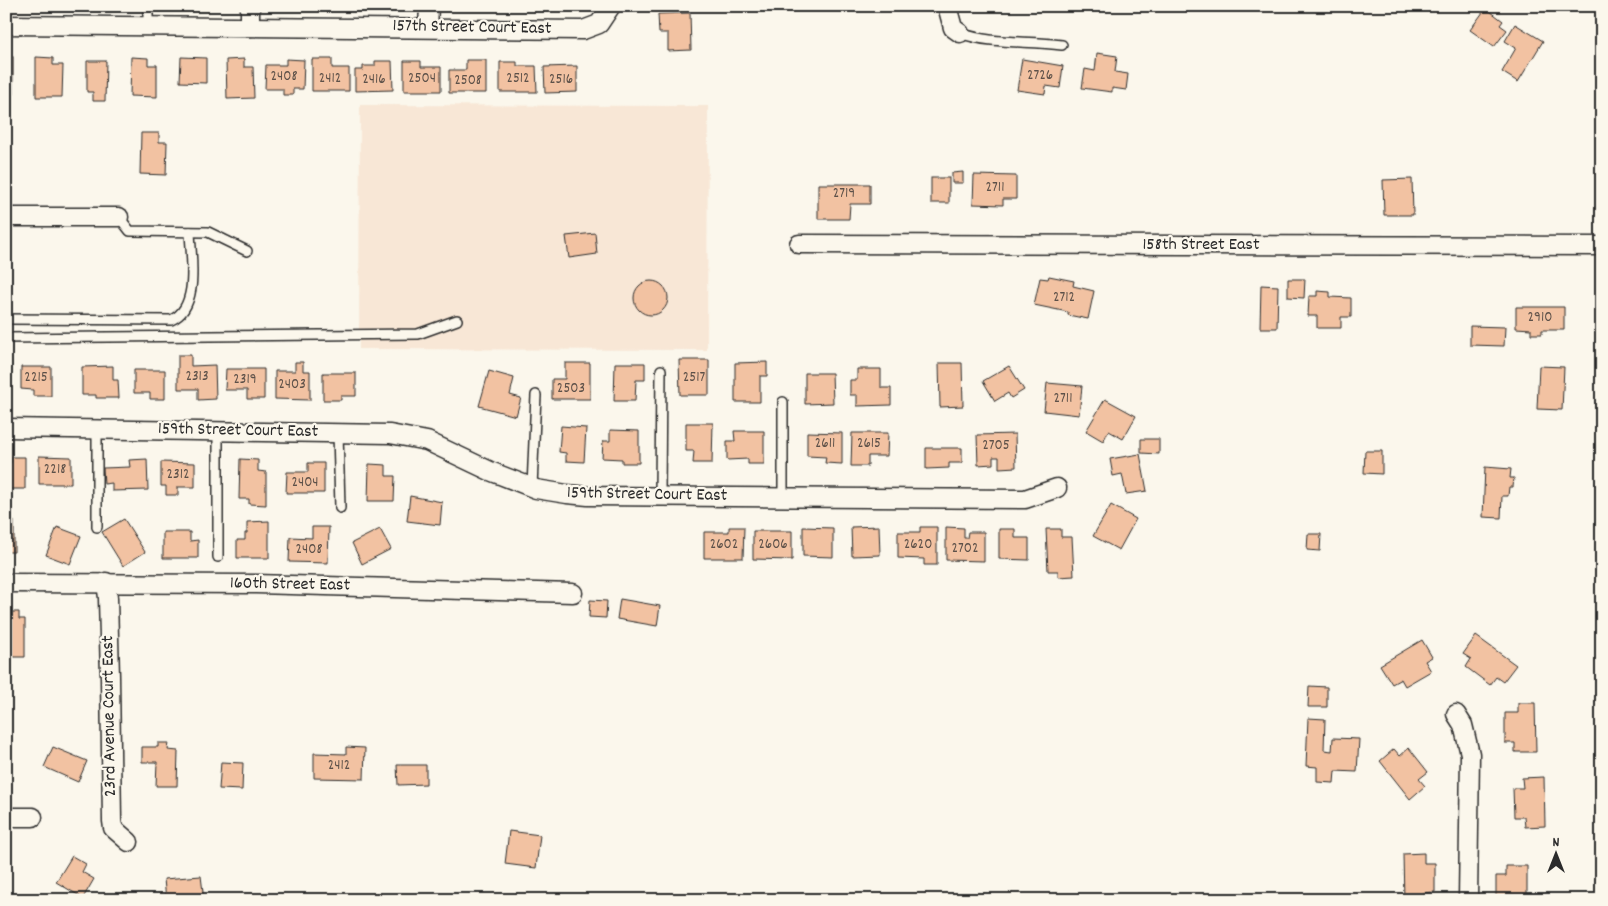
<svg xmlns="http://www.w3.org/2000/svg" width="1608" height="906" viewBox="0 0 1608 906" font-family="Dekko,sans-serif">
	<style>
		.built { fill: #f8e7d6 }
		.building { fill: #f2c2a2; stroke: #2b2b2b }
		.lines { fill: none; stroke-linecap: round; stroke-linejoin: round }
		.service-casing { stroke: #2b2b2b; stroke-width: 12 }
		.minor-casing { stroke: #2b2b2b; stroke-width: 21 }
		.service { stroke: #fbf7ec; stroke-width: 9 }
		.minor { stroke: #fbf7ec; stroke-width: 18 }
		.labels { text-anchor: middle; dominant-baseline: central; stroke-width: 4.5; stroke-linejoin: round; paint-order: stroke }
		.number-label { font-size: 15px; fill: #5d5149 }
		.street-label { font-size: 18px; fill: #2b2b2b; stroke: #fbf7ec }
	</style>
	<rect width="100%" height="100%" fill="#fbf7ec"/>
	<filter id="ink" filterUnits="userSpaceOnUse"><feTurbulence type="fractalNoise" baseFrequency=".02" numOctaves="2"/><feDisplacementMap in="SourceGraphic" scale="10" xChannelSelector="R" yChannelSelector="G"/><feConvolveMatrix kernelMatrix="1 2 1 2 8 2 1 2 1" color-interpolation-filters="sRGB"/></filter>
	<g filter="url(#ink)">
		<!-- built -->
		<polygon class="built" points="360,105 708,106 707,350 359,349"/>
		<!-- building -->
		<g class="building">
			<polygon points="1486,8 1503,21 1500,25 1507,30 1494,47 1470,30"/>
			<polygon points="690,13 691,50 668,51 668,33 659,33 658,14"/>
			<polygon points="1515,24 1543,41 1518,82 1502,72 1516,48 1505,41"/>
			<polygon points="1097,53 1117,56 1115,72 1128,74 1126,90 1112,88 1112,92 1082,88 1085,69 1095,71"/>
			<rect x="6" y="57" width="7" height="37"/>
			<polygon points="36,57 53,58 53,65 63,65 62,97 36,97"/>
			<polygon points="131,57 148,58 148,65 157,65 157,97 130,96"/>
			<polygon points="181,57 206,58 206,83 180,82"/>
			<polygon points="244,59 244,67 253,67 254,98 227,99 226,60"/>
			<polygon points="286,59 304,60 303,89 293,89 293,95 283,95 283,89 265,89 266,65 286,65"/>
			<polygon points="312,59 332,59 332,68 349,68 349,91 312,91"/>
			<polygon points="1022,59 1063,66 1060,88 1046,86 1045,94 1017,90"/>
			<polygon points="466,60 486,60 486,93 449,93 449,70 466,70"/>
			<polygon points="87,61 106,61 105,101 93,101 93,92 87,92"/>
			<polygon points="375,61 392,61 393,90 355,91 355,70 363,70 363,66 375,66"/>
			<polygon points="404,61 421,61 421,67 441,67 441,91 404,91"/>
			<polygon points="500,62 517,62 517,66 536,66 537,92 500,92"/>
			<polygon points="577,66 577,92 545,93 544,67"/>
			<polygon points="141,133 159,133 159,142 167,142 166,175 140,174"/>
			<polygon points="963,172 963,183 952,183 952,173"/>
			<polygon points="974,175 1016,176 1016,199 1003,199 1003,205 973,204"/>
			<rect x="931" y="178" width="18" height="25"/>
			<polygon points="1412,179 1413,215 1384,215 1383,180"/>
			<polygon points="818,184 870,184 870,204 850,204 849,219 818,219"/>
			<polygon points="595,233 597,254 569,258 566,236"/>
			<polygon points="1049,276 1074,281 1073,286 1094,291 1088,319 1068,315 1068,312 1034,305 1040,278 1048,279"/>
			<polygon points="1288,279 1305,279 1304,298 1288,297"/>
			<circle cx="651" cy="298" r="17"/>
			<polygon points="1261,285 1278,286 1277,328 1260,328"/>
			<polygon points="1317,291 1330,292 1330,297 1351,298 1351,317 1341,317 1341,328 1317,328 1317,316 1308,316 1309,296 1317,296"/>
			<polygon points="1516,307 1564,307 1564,330 1542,330 1542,334 1531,334 1531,329 1516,328"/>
			<polygon points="1470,326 1505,327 1504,346 1470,345"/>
			<polygon points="178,355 191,355 191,366 215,365 216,399 198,400 198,389 178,389"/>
			<polygon points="679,360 709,360 709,395 680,395"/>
			<polygon points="295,362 303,362 303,371 310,371 310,400 275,399 275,371 295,371"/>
			<polygon points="767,362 767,376 760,376 760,402 735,402 735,363"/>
			<polygon points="565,363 590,363 590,399 552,399 552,379 565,379"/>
			<polygon points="615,363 645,363 645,380 636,380 635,401 614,401"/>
			<polygon points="939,363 962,363 963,406 940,407"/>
			<polygon points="113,366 113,380 118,380 119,398 96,398 96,395 82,395 82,367"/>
			<polygon points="1009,366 1024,390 1011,398 1008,393 995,401 983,381"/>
			<polygon points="1539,366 1564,367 1562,410 1537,409"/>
			<polygon points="21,367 51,367 51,396 33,396 33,390 21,389"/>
			<polygon points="226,369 264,369 264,399 247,399 247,390 225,390"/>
			<polygon points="857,369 881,369 881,388 891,388 891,405 857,406 857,395 850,395 850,380 857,380"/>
			<polygon points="134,370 165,370 165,399 150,399 150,393 134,393"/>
			<polygon points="489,371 514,378 510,395 521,398 516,416 479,406"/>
			<polygon points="323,373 356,373 356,396 341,396 341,400 323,400"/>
			<polygon points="805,373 832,373 833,403 805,404"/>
			<polygon points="1047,383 1082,386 1079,415 1044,411"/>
			<polygon points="1105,399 1136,416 1123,439 1109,431 1103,441 1086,431"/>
			<polygon points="686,423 713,423 712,463 693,463 694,451 686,451"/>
			<polygon points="561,426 586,428 584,462 566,461 566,453 559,452"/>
			<polygon points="610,430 639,431 639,463 622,463 622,459 602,458 603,441 610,441"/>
			<polygon points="734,431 764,431 764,464 748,464 748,459 727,460 727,441 735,441"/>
			<polygon points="807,432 842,433 842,464 825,463 826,457 807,456"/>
			<polygon points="852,433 888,433 887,456 868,456 868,466 851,466"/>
			<polygon points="1015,434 1016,467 999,468 999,457 993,457 993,464 978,465 977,435"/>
			<polygon points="1141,439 1159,439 1159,454 1141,453"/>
			<polygon points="926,448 962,448 962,463 949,463 949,468 926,469"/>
			<polygon points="1365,451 1382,451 1382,474 1364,473"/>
			<polygon points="1140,454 1147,491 1126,494 1122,474 1113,476 1110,459"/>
			<polygon points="39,456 71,457 71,484 39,484"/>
			<polygon points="11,457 25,457 25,489 6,489 6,463 11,463"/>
			<polygon points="147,459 148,490 112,491 112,483 104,484 103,468 130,467 129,460"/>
			<polygon points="240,459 258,460 258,471 266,472 266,505 249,504 249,499 239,499"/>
			<polygon points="161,462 195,463 195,487 178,487 178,495 166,495 166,486 161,486"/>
			<polygon points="308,463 324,463 324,493 286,493 287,472 308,472"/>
			<polygon points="369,464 386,465 386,476 395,476 394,501 368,501"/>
			<polygon points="1485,467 1511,469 1510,478 1514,478 1513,487 1509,487 1508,496 1502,496 1501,518 1483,517"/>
			<polygon points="410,496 442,502 440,525 407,521"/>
			<polygon points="1111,505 1136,519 1119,550 1093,536"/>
			<polygon points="124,519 145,552 123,566 102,532"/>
			<polygon points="14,521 14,552 6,552 6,522"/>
			<polygon points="269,521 269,558 237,558 237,540 245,540 245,533 247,533 247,522"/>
			<polygon points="879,526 880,555 852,556 851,527"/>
			<polygon points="57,527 81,536 70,564 46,555"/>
			<polygon points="312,527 329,527 328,563 289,562 290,537 312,538"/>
			<polygon points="729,527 744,527 743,558 704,558 704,532 729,532"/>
			<polygon points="803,527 833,528 833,557 803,556"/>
			<polygon points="920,527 937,527 937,565 924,565 924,559 898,558 898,532 920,532"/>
			<polygon points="946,527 964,528 964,538 967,538 968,532 984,532 984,561 946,560"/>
			<polygon points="380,529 391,549 362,564 352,543"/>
			<polygon points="999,529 1015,529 1015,538 1029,538 1029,560 999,559"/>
			<polygon points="1046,529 1061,529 1061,537 1072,537 1074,576 1058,577 1058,571 1048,571"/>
			<polygon points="753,531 792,531 792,560 753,559"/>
			<polygon points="163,532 190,532 190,541 198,540 198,558 163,558"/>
			<polygon points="1308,534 1321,534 1320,551 1307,550"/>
			<polygon points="620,599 660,606 657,626 617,619"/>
			<polygon points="590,600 607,601 606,618 589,617"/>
			<polygon points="10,612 19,612 19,619 25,619 25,657 6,657 6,617 10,617"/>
			<polygon points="1476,636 1516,665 1503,682 1496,677 1490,685 1466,667 1471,659 1463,654"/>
			<polygon points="1422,640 1432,657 1425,661 1431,671 1405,686 1401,679 1392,684 1380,665"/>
			<polygon points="1309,686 1327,687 1327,707 1308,707"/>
			<polygon points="1518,703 1535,703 1536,752 1515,752 1515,743 1505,743 1505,713 1518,713"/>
			<polygon points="1308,718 1325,719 1324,750 1332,751 1333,738 1359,739 1357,772 1335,771 1334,783 1317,782 1317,767 1306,766"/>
			<polygon points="158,743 169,743 168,750 178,751 177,786 156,786 157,762 142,762 142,747 158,747"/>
			<polygon points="53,747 87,761 78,782 44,767"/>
			<polygon points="346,747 365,748 364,779 314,778 314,753 346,754"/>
			<polygon points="1409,748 1428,772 1419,779 1425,786 1410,799 1380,761 1394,749 1400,756"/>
			<polygon points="221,762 243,763 242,790 219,789"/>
			<polygon points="397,765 426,765 426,784 398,785"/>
			<polygon points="1544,777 1545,826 1525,827 1524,817 1514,817 1513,788 1523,788 1522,778"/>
			<polygon points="509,831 540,835 536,868 505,864"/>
			<polygon points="1424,853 1424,863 1435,863 1435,892 1423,893 1423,900 1404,900 1403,854"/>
			<polygon points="72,856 86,864 82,872 94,879 83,898 56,882"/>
			<polygon points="1506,866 1527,866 1527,900 1496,900 1496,876 1506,876"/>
			<polygon points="201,876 204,900 166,900 164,879"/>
		</g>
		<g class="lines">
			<!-- service casing -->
			<g class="service-casing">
				<g id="service">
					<polyline points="148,6 148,27"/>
					<path d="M960 33C993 45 1028 40 1062 45"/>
					<polyline points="119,217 130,231 208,232 247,251"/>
					<path d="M6 319 171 320C200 308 191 258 190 232"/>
					<polyline points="6,338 418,334 457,320"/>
					<polyline points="783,402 783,497"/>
					<polyline points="97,429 97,527"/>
					<polyline points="218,431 218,557"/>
					<polyline points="338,432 340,508"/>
					<polyline points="532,487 536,395"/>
					<polyline points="660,496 661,370"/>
				</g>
			</g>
			<!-- minor casing -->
			<g class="minor-casing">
				<g id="minor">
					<polyline points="947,6 953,28 960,33"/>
					<polyline points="6,25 583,30 599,24 611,6"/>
					<polyline points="250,27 250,6"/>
					<polyline points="428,28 429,6"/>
					<polyline points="6,217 119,217"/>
					<polyline points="799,244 1602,246"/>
					<polyline points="6,428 390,434 427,441 490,471 536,489 567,494 588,496 1025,499 1057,488"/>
					<polyline points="106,582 108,598 110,677 112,821 113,828 129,842"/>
					<polyline points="6,583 256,584 573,593"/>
					<polyline points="1456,714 1463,725 1470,754 1468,900"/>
					<polyline points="6,817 33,817"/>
				</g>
			</g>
			<!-- service -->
			<use href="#service" class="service"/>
			<!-- minor -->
			<use href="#minor" class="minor"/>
		</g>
	</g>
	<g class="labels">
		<!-- number labels -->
		<g class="number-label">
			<text x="1040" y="76">2726</text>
			<text x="284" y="77">2408</text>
			<text x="330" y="79">2412</text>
			<text x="422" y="79">2504</text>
			<text x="518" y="79">2512</text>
			<text x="374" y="80">2416</text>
			<text x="561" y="80">2516</text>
			<text x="468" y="81">2508</text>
			<text x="995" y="188">2711</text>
			<text x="844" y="194">2719</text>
			<text x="1064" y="298">2712</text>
			<text x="1540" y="318">2910</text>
			<text x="197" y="377">2313</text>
			<text x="36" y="378">2215</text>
			<text x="694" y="378">2517</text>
			<text x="245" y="380">2319</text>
			<text x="292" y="385">2403</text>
			<text x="571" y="389">2503</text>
			<text x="1063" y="399">2711</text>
			<text x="825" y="444">2611</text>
			<text x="869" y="444">2615</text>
			<text x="996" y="446">2705</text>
			<text x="55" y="470">2218</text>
			<text x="178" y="475">2312</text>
			<text x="305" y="483">2404</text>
			<text x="724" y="545">2602</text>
			<text x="773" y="545">2606</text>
			<text x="918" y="545">2620</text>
			<text x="965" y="549">2702</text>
			<text x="309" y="550">2408</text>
			<text x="339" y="766">2412</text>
		</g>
		<!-- street labels -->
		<g class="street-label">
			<text transform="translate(472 28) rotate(1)">157th Street Court East</text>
			<text x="1201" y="245">158th Street East</text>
			<text transform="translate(238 431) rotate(1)">159th Street Court East</text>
			<text transform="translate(647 495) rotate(1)">159th Street Court East</text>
			<text transform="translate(290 585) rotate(1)">160th Street East</text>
			<text transform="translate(110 716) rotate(-91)">23rd Avenue Court East</text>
		</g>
	</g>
	<!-- margin -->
	<rect width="1608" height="906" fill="none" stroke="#fbf7ec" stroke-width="25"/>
	<rect x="12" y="12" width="1583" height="881" fill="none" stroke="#2b2b2b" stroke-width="2" filter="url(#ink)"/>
	<!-- north arrow -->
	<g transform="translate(1556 854)" stroke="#fbf7ec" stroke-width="4" paint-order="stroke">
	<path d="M0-4L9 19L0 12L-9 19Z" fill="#2b2b2b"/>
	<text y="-8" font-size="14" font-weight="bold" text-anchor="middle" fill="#2b2b2b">N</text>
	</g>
</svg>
